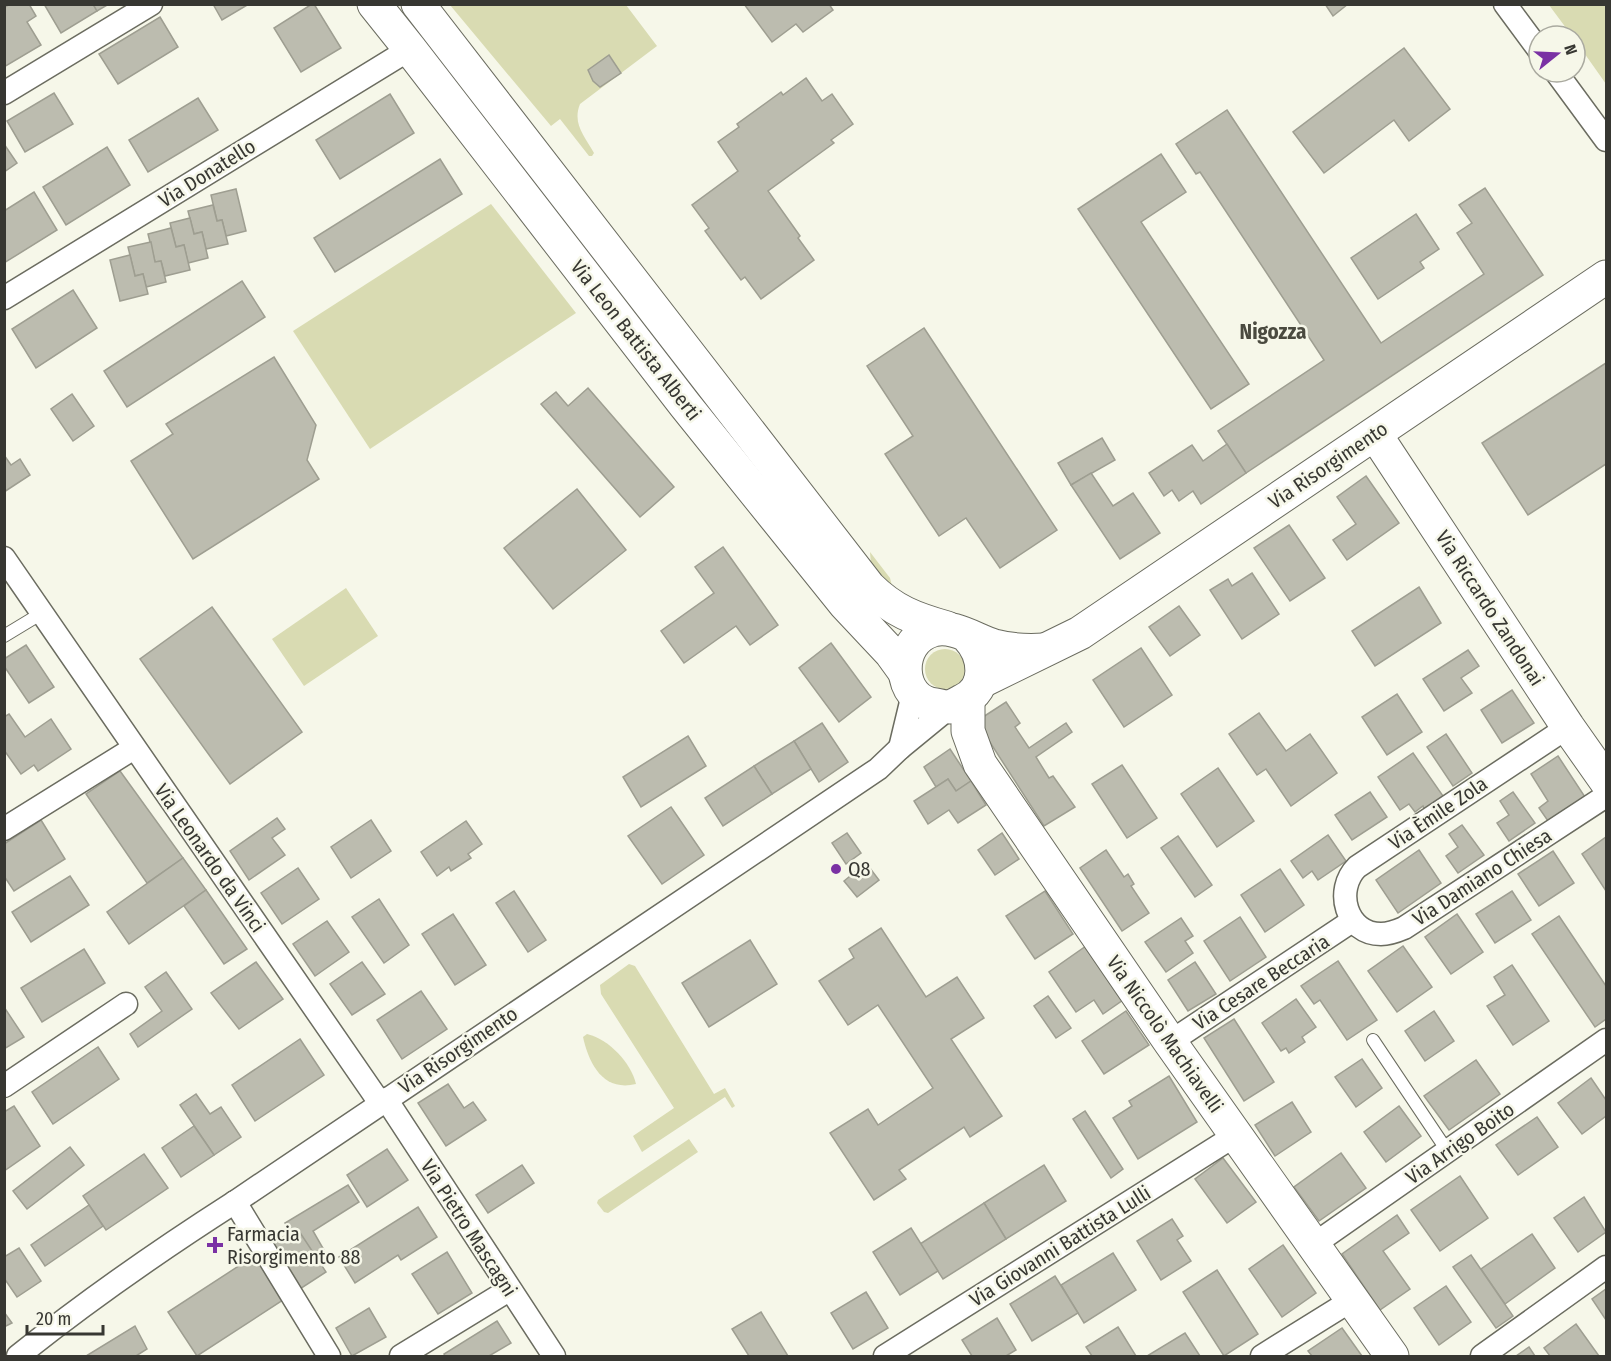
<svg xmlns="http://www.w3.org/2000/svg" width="1611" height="1361" viewBox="0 0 1611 1361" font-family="'Fira Sans Condensed',sans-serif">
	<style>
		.green { fill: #d9dbb2 }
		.building { fill: #bcbcaf; stroke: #9e9e91; stroke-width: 1.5 }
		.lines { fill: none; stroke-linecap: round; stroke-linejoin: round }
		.lane-casing { stroke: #6b6c60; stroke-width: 14 }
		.street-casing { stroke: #6b6c60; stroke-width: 25 }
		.secondary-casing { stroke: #6b6c60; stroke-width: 35 }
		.lane { stroke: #fff; stroke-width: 12 }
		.street { stroke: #fff; stroke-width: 22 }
		.secondary { stroke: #fff; stroke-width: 33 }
		.poi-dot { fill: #7a31a4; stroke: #f6f7e9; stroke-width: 2 }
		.labels { text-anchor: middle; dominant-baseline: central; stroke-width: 5; stroke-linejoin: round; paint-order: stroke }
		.street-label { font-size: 20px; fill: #373732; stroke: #f6f7e9 }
		.poi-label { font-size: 20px; fill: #373732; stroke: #f6f7e9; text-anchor: start }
		.neighbourhood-label { font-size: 21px; font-weight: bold; fill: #4a4a3f; stroke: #f6f7e9 }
	</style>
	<rect width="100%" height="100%" fill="#f6f7e9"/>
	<!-- green -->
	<g class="green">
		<path d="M450 5H626L657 46 580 104C572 124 585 136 594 153L592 156H589L560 119 551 126Z"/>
		<polygon points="1549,5 1606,5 1606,84 1575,40 1575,36 1572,36"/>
		<polygon points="491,204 576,313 370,449 293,331"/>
		<polygon points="870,552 890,578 892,586 872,576"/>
		<polygon points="346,588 378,636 304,686 272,639"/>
		<circle cx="945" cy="669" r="20"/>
		<polygon points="629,964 635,966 714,1094 725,1088 735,1106 732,1108 725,1097 642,1152 633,1136 674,1108 601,994 600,985"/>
		<path d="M587 1034C609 1039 631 1063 636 1084 603 1092 589 1064 583 1037Z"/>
		<polygon points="689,1139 698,1152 608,1213 604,1212 597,1203 598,1200"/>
	</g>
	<!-- building -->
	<g class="building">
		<polygon points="10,4 29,4 36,16 27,22 41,45 4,67 4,8"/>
		<polygon points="44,4 93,4 97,11 61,33"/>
		<polygon points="93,4 109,4 97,11"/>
		<polygon points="213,4 249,4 222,20"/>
		<polygon points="312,4 314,4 341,48 301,72 274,28"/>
		<polygon points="744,4 829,4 833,10 803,32 796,24 772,42"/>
		<polygon points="1325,4 1348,4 1333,16"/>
		<polygon points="160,17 178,47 118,84 99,54"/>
		<polygon points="1404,48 1450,109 1409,141 1394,120 1324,173 1293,132"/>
		<polygon points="609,55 621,73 600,87 593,81 588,70"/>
		<polygon points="806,78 822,101 832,94 853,124 831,140 834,143 768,191 800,236 798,238 814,260 761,299 745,277 741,280 705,231 709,228 692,205 738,171 718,142 739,127 737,124 781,92 783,95"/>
		<polygon points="54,93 73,124 25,152 7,121"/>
		<polygon points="390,94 414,133 340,179 316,140"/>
		<polygon points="198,98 218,130 148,172 129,140"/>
		<polygon points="1227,110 1381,343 1484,274 1457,233 1472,223 1459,205 1485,188 1543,275 1246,473 1218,431 1324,360 1200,172 1196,174 1176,144"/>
		<polygon points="4,144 17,163 4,172"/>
		<polygon points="107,147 130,185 66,225 43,187"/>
		<polygon points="1161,154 1186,192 1141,222 1249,384 1211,409 1078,209"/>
		<polygon points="440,159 462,194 335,272 314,238"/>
		<polygon points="236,189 246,231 226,236 222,220 217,221 211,195"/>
		<polygon points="34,192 57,230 4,263 4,211"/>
		<polygon points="213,205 217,221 222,220 228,244 206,249 202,232 194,234 188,211"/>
		<polygon points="1416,214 1439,249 1420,262 1424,268 1378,299 1351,258"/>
		<polygon points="190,218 194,234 202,232 208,258 188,263 184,245 176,247 170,223"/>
		<polygon points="171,228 176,247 184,245 190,270 165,276 161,261 155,262 148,234"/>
		<polygon points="151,242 155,262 161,261 166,282 146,287 143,274 135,276 128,247"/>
		<polygon points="130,255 135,276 143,274 148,294 120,301 110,260"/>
		<polygon points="242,281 265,317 127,407 104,371"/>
		<polygon points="73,290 97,328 36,368 12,329"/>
		<polygon points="924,328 1057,530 1000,568 966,518 939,536 885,454 913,436 867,366"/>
		<polygon points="274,357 316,425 307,460 319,479 193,559 131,461 173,434 166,424"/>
		<polygon points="1606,363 1606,464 1528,515 1482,443"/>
		<polygon points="588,388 674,487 640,517 541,404 556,392 568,406"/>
		<polygon points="72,394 94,426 73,441 51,409"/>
		<polygon points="1102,438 1115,460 1071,485 1058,463"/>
		<polygon points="1227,444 1246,473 1201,504 1193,491 1179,501 1172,490 1164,496 1149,473 1192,445 1203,461"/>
		<polygon points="4,455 11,465 20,459 30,475 4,492"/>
		<polygon points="1091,473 1113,506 1133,493 1160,533 1120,559 1071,485"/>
		<polygon points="1366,476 1399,523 1347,560 1333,540 1356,524 1337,497"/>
		<polygon points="577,489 626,550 553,609 504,548"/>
		<polygon points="1289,525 1325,578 1290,601 1254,548"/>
		<polygon points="723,547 778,625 750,645 736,626 684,663 661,631 714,593 695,567"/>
		<polygon points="1252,573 1279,614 1242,639 1210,590 1228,579 1232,586"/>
		<polygon points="1419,587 1441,623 1375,666 1352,631"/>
		<polygon points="1179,606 1200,635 1170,656 1149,627"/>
		<polygon points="212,607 302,732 230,784 140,659"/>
		<polygon points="831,643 871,697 839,722 799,668"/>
		<polygon points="26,645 54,687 29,703 4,666 4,659"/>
		<polygon points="1141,648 1172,695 1124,727 1093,680"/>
		<polygon points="1468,650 1479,666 1461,678 1472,693 1444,711 1423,679"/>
		<polygon points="1512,690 1534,723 1502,743 1481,710"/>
		<polygon points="1397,694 1422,732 1387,755 1362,717"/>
		<polygon points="1006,702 1020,723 1015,727 1029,748 1066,723 1072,732 1036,757 1049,778 1053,776 1075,807 1044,826 984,733 983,717"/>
		<polygon points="1259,713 1286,751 1310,734 1337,773 1291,806 1266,769 1257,775 1229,734"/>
		<polygon points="9,714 25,737 51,719 71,749 38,771 34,765 21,774 4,750 4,717"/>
		<polygon points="822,723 848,762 819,782 794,741"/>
		<polygon points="1446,734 1472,773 1453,786 1427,747"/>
		<polygon points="688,736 706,766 641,807 623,777"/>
		<polygon points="794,741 811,769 772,794 754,766"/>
		<polygon points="950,749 971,781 956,791 948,779 936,787 924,767"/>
		<polygon points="1413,753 1443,796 1424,809 1423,806 1415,812 1409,804 1400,810 1378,777"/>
		<polygon points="1558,756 1585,797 1548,821 1539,808 1548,801 1531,774"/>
		<polygon points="1122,765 1157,818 1127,838 1092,784"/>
		<polygon points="754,766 772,794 723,826 705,798"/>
		<polygon points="1218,768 1254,821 1217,847 1181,794"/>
		<polygon points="120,771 183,858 147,883 86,794"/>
		<polygon points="948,779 956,791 971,781 986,805 958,823 949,810 928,824 914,801"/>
		<polygon points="1370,792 1387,817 1352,840 1335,815"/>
		<polygon points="1513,792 1535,823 1509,841 1497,823 1509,815 1500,801"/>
		<polygon points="671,807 704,855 662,884 628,836"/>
		<polygon points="277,818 285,829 272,838 285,855 249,880 230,851"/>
		<polygon points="41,820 65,859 14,891 4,876 4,844"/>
		<polygon points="371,820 391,851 351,878 331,847"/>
		<polygon points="466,821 482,844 468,854 471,858 451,871 449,867 437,876 421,852"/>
		<polygon points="1462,825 1484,855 1458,873 1446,856 1458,847 1449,834"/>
		<polygon points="847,833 861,853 846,864 832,843"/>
		<polygon points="1002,833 1019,859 995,875 978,850"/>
		<polygon points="1328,835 1346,861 1318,880 1312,871 1303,878 1291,861"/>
		<polygon points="1178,836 1212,885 1195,897 1161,848"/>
		<polygon points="1606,837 1606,891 1582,854"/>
		<polygon points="1106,850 1124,877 1128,874 1134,884 1131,886 1149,913 1122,931 1080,868"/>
		<polygon points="1419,850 1441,883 1398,913 1376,880"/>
		<polygon points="1553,851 1574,883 1539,906 1518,874"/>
		<polygon points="183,858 206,890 129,944 107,912"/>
		<polygon points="866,863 879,880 857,897 844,881"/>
		<polygon points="298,868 319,899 282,924 261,893"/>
		<polygon points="1280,869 1304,905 1265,932 1241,895"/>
		<polygon points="70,876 89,905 31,942 12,912"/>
		<polygon points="206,890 247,949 224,964 184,906"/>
		<polygon points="514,891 546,940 528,952 496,903"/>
		<polygon points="1045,891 1073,934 1035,959 1006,916"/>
		<polygon points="1512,891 1531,920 1495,943 1476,914"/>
		<polygon points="379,899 409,945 384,963 352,917"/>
		<polygon points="453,914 486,965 455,985 422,934"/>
		<polygon points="1457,914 1483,952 1451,974 1425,937"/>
		<polygon points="1559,916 1606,986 1606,1019 1595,1027 1532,934"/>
		<polygon points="1240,917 1266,957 1230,981 1204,941"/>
		<polygon points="1181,918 1193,936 1185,941 1193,953 1166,972 1145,942"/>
		<polygon points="327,921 349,952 315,976 293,944"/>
		<polygon points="881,928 926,997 957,977 984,1018 951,1039 1002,1116 970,1137 964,1127 899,1170 906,1179 874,1200 830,1133 868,1109 878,1125 933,1088 878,1005 848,1025 819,981 854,958 849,949"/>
		<polygon points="750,940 777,984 709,1027 682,983"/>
		<polygon points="1086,946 1123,1000 1103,1014 1094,1000 1076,1012 1049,972"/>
		<polygon points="1403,946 1432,987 1397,1012 1368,971"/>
		<polygon points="84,949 105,983 42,1022 21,988"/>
		<polygon points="1338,961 1377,1020 1347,1040 1320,1000 1314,1004 1301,986"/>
		<polygon points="256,962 283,999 239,1029 211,993"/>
		<polygon points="362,962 385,994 352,1015 330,984"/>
		<polygon points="1195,962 1216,994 1188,1011 1168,980"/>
		<polygon points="1512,965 1549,1021 1513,1045 1487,1006 1505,995 1494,977"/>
		<polygon points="166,972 192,1009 138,1047 130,1034 162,1011 145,987"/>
		<polygon points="421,991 447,1029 402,1059 377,1020"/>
		<polygon points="1048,996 1071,1028 1056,1038 1034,1006"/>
		<polygon points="1296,999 1316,1027 1302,1037 1305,1042 1289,1053 1286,1048 1281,1051 1262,1023"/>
		<polygon points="4,1007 24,1037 4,1049"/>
		<polygon points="1126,1011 1149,1045 1104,1074 1082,1041"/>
		<polygon points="1434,1011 1454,1041 1425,1061 1405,1031"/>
		<polygon points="1234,1019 1274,1082 1244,1101 1204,1038"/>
		<polygon points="300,1039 324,1075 255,1121 232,1085"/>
		<polygon points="98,1047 119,1079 53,1124 32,1092"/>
		<polygon points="1362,1059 1382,1088 1356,1107 1335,1077"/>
		<polygon points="1476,1060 1500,1094 1449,1130 1424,1096"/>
		<polygon points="1169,1076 1197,1122 1138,1159 1113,1118 1132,1106 1129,1101"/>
		<polygon points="1591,1078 1606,1100 1606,1116 1582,1134 1558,1103"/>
		<polygon points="448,1084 464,1108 473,1102 486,1120 446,1146 418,1103"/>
		<polygon points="196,1094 210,1114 221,1107 241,1137 214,1155 180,1105"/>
		<polygon points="1292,1102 1311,1132 1275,1156 1255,1125"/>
		<polygon points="14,1106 40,1146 4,1171 4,1112"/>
		<polygon points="1399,1106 1421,1136 1386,1162 1364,1132"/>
		<polygon points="1085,1111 1123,1169 1111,1178 1073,1119"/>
		<polygon points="1537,1117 1558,1147 1518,1175 1496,1145"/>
		<polygon points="194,1126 214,1155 181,1177 162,1148"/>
		<polygon points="70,1147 84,1165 27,1209 13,1191"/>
		<polygon points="387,1149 408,1180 367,1207 347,1175"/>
		<polygon points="1341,1153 1366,1188 1319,1221 1294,1187"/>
		<polygon points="144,1154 168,1188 106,1230 83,1196"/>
		<polygon points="1223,1158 1256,1202 1227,1223 1195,1179"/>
		<polygon points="522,1165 534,1183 488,1213 476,1195"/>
		<polygon points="1044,1165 1066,1201 1006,1239 984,1203"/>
		<polygon points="1460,1176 1488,1218 1440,1251 1411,1210"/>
		<polygon points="348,1185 359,1202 313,1231 324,1250 308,1260 285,1223"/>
		<polygon points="1584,1197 1606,1232 1578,1252 1554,1218"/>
		<polygon points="984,1203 1006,1239 943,1279 920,1244"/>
		<polygon points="89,1205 103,1226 45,1266 31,1245"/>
		<polygon points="418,1207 437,1237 401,1260 398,1255 355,1283 339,1257"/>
		<polygon points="1397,1215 1409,1233 1383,1251 1410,1289 1380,1310 1342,1254"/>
		<polygon points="1172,1219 1183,1236 1177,1240 1191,1261 1161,1280 1137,1241"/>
		<polygon points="297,1228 326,1272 197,1356 168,1312"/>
		<polygon points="911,1228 938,1271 900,1295 873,1252"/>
		<polygon points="1532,1234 1555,1268 1505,1304 1481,1269"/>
		<polygon points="1283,1245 1316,1293 1282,1317 1249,1269"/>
		<polygon points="19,1248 41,1281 17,1297 4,1278 4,1257"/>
		<polygon points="447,1252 472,1293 438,1314 412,1274"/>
		<polygon points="1113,1253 1136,1290 1084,1323 1061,1285"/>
		<polygon points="1471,1255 1513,1316 1496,1328 1453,1267"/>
		<polygon points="1217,1270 1258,1334 1224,1356 1183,1292"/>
		<polygon points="1055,1276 1078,1313 1032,1341 1010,1304"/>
		<polygon points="1446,1286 1471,1322 1439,1345 1414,1308"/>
		<polygon points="1606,1289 1606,1320 1592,1299"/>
		<polygon points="866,1292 888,1328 853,1349 831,1313"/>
		<polygon points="369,1308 386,1337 352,1356 336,1328"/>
		<polygon points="4,1312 12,1323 4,1327"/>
		<polygon points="761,1312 788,1356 749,1356 732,1329"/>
		<polygon points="997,1318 1016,1350 1006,1356 972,1356 962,1340"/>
		<polygon points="497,1321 511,1343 489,1356 445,1356 444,1354"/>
		<polygon points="1576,1324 1599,1356 1550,1356 1544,1348"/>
		<polygon points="135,1326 147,1349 136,1356 86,1356"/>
		<polygon points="1118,1327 1136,1356 1092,1356 1086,1347"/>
		<polygon points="1342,1328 1362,1356 1312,1356 1308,1351"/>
		<polygon points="1185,1333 1200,1356 1147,1356"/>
		<polygon points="1529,1347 1535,1356 1516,1356"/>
	</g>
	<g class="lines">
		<!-- lane casing -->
		<g class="lane-casing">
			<g id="lane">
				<polyline points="4,636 42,613"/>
				<polyline points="1373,1040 1448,1152"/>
			</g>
		</g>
		<!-- street casing -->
		<g class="street-casing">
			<g id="street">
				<polyline points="1505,4 1539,50"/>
				<polyline points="1556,72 1606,140"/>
				<polyline points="4,93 151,4"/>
				<polyline points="4,298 410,49"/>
				<polyline points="4,558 380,1103"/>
				<path d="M1568 727 1357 867C1334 890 1346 934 1381 934 1389 934 1397 931 1404 928L1606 796"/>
				<polyline points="900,748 913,694"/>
				<polyline points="4,829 134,748"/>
				<polyline points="1170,1042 1352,921"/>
				<polyline points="4,1086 126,1004"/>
				<polyline points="386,1099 554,1356"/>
				<polyline points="235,1202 329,1356"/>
				<polyline points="1313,1245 1606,1040"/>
				<path d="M18 1356C88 1300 160 1250 235 1202L878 769 900 748 950 707"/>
				<polyline points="401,1356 509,1290"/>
				<polyline points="885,1356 1236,1135"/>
				<polyline points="1262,1356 1352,1300"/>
				<polyline points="1482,1356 1606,1267"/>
			</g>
		</g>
		<!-- secondary casing -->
		<g class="secondary-casing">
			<g id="secondary">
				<polyline points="374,4 410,49 685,405 845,604 891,653 904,671"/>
				<path d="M418 4 869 587C893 611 915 619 947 628"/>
				<polyline points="1375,434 1568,727 1606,781"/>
				<path d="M968 637C985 655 990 689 962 701 958 703 954 706 950 707 946 707 940 706 936 705 897 702 894 641 933 630 952 624 975 640 994 646 1009 650 1027 651 1044 650"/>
				<polyline points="980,682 1080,633 1606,277"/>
				<polyline points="968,699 968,731 980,764 1170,1042 1392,1356"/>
			</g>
		</g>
		<!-- lane -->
		<use href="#lane" class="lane"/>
		<!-- street -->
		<use href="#street" class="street"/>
		<!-- secondary -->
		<use href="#secondary" class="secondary"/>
	</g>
	<!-- markers -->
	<g class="poi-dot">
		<circle cx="836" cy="869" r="6"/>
		<path d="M212 1236h6v6h6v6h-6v6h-6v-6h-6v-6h6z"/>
	</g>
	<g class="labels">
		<!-- street labels -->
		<g class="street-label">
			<text transform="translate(207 173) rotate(-32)">Via Donatello</text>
			<text transform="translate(636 340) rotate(52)">Via Leon Battista Alberti</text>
			<text transform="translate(1328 465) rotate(-34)">Via Risorgimento</text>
			<text transform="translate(1490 608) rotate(57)">Via Riccardo Zandonai</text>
			<text transform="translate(1438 813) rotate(-34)">Via Èmile Zola</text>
			<text transform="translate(210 858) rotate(55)">Via Leonardo da Vinci</text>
			<text transform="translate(1482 877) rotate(-33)">Via Damiano Chiesa</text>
			<text transform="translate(1261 982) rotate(-33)">Via Cesare Beccaria</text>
			<text transform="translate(1165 1034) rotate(55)">Via Niccolò Machiavelli</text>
			<text transform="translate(458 1050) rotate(-34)">Via Risorgimento</text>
			<text transform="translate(1460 1143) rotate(-35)">Via Arrigo Boito</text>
			<text transform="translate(469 1228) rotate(57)">Via Pietro Mascagni</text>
			<text transform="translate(1060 1246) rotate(-32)">Via Giovanni Battista Lulli</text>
		</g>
		<!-- poi labels -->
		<g class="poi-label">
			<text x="848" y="869">Q8</text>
			<text x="227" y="1234">Farmacia<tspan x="227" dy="23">Risorgimento 88</tspan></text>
		</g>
		<!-- neighbourhood labels -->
		<g class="neighbourhood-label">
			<text x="1273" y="332">Nigozza</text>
		</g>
	</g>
	<!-- border -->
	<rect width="1611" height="1361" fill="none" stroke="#373732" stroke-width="12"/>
	<!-- north arrow -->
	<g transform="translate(1557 54) rotate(72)"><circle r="28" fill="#f6f7e9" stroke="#aaaaa0" stroke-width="1.5"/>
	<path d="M0-4.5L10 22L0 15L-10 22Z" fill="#7a31a4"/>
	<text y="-9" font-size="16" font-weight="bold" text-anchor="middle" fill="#373732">N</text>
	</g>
	<!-- scale -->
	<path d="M27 1325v9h76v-9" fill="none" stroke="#373732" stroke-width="3"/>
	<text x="36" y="1325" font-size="18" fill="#373732" stroke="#f6f7e9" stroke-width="4.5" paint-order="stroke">20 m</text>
</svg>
